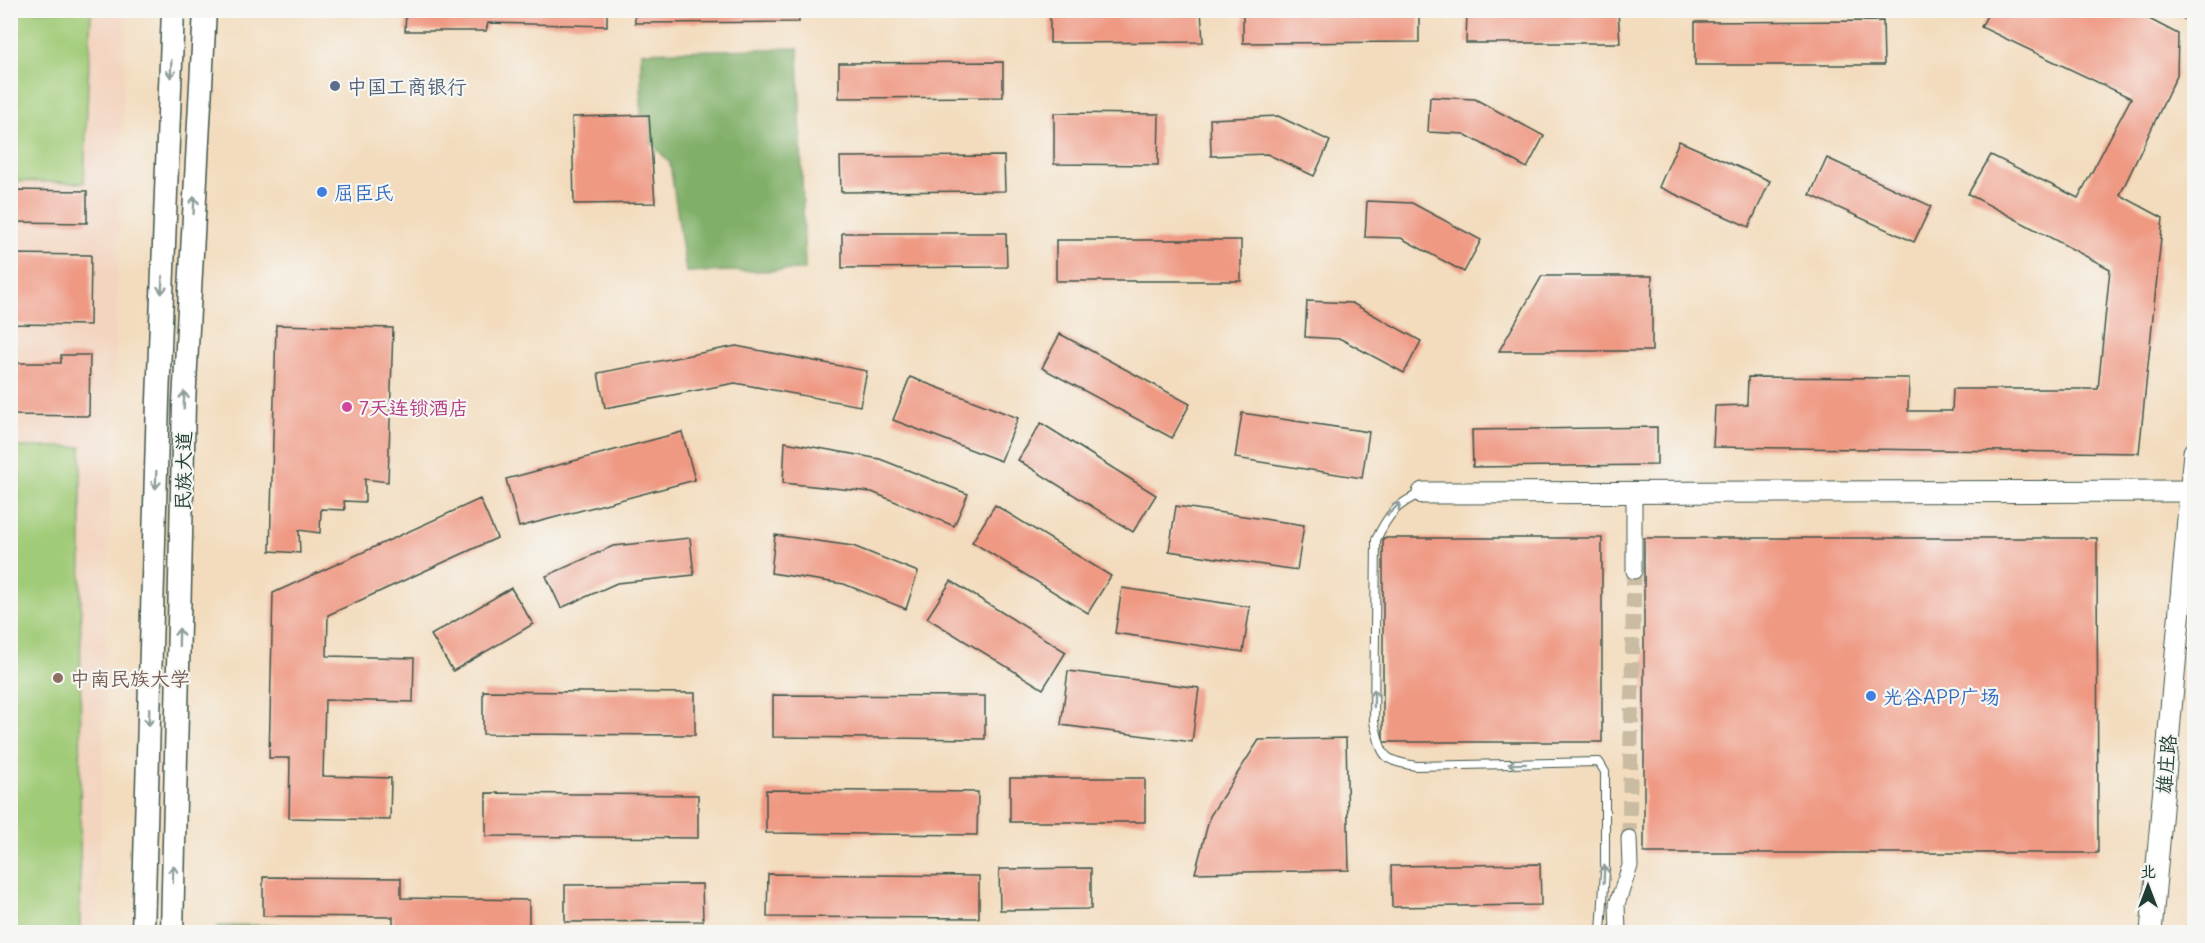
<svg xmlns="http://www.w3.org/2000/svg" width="2205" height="943" viewBox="0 0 2205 943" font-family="Delius,'LXGW WenKai TC',sans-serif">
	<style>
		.built { fill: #f3d4bf }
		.green { fill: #a0cb77; stroke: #608456; stroke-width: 1.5 }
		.forest { fill: #80af68; stroke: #50764e; stroke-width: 1.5 }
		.building { fill: #ef9983 }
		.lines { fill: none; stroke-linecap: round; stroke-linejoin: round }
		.street-tunnel { stroke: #c9bca2; stroke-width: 15; stroke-dasharray: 15 8; stroke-linecap: butt }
		.lane-casing { stroke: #3f5549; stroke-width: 10 }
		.street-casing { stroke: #3f5549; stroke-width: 17 }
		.secondary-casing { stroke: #3f5549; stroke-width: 23 }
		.primary-casing { stroke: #3f5549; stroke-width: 25 }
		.lane { stroke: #fff; stroke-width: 8 }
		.street { stroke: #fff; stroke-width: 15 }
		.secondary { stroke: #fff; stroke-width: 21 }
		.primary { stroke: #fff; stroke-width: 22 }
		.oneway { stroke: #8f9e9a }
		.service-dot { fill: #5c6f8a; stroke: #f6f6f2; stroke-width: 2 }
		.shop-dot { fill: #3f7fe0; stroke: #f6f6f2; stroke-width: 2 }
		.hotel-dot { fill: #d1479c; stroke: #f6f6f2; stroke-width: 2 }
		.education-dot { fill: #8d6e63; stroke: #f6f6f2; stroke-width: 2 }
		.labels { text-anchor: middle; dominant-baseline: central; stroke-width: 4.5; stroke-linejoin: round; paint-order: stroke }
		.service-label { font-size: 20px; fill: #4e5e75; stroke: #f6f6f2; text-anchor: start }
		.shop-label { font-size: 20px; fill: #366cbe; stroke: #f6f6f2; text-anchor: start }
		.hotel-label { font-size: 20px; fill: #b23c85; stroke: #f6f6f2; text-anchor: start }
		.street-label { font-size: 20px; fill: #1f3d34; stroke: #f6f6f2 }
		.education-label { font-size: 20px; fill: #785e54; stroke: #f6f6f2; text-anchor: start }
	</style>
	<rect width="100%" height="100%" fill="#f6f6f2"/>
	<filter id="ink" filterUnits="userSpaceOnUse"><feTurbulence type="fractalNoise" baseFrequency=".0167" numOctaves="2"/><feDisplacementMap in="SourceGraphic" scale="12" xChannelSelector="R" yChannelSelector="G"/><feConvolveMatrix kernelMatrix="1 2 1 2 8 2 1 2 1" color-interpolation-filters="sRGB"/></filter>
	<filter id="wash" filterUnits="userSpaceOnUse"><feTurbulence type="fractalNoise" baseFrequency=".008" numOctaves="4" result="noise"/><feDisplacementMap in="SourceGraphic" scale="24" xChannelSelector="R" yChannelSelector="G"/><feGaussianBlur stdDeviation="1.35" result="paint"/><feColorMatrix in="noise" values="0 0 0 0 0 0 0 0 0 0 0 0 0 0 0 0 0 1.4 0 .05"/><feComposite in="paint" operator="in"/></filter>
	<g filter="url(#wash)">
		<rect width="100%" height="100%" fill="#f3dcbd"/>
		<!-- built -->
		<polygon class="built" points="10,11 126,11 97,932 11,932"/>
		<!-- green -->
		<g class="green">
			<polygon points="10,11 91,11 84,183 11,181"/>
			<polygon points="11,447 81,447 80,932 11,932"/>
		</g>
		<!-- forest -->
		<g class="forest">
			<polygon points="798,48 805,270 686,272 670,163 641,131 641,52"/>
			<polygon points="276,925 310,932 216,932 218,926"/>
		</g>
		<g id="blocks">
			<!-- building -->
			<g class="building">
				<polygon points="406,10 607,10 607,26 488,23 486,31 405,31"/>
				<polygon points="634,10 798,10 799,22 635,23"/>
				<rect x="817" y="10" width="182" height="4"/>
				<polygon points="1050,10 1201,10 1203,42 1050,43"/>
				<polygon points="1243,10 1419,10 1419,42 1243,43"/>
				<polygon points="1467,10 1618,10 1620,43 1466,43"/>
				<polygon points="1990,10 2132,10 2178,34 2177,75 2120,195 2163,218 2139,453 1713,447 1715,406 1747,405 1748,377 1909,378 1908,411 1952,411 1953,389 2098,389 2110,269 1968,194 1991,155 2078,198 2131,98 1981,27"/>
				<polygon points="1883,21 1884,65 1695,65 1695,22"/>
				<polygon points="1003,62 1003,97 839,98 839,63"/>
				<polygon points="1430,97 1475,99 1544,136 1527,168 1464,134 1428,132"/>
				<polygon points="1054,113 1159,114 1158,165 1054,164"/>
				<polygon points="649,115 655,203 574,204 572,117"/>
				<polygon points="1278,116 1330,141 1314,176 1267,154 1211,156 1210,119"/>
				<polygon points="1679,141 1770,181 1749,227 1659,187"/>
				<polygon points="1004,156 1005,191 841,192 840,157"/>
				<polygon points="1827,158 1931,206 1914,242 1810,195"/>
				<polygon points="10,190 87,191 87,223 10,222"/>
				<polygon points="1367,201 1412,203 1481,240 1464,272 1401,238 1365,237"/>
				<polygon points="842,233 1006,233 1007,267 842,268"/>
				<rect x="1056" y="240" width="185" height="41"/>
				<polygon points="10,254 91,255 90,325 10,324"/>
				<polygon points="1542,276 1652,276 1652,351 1499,351"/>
				<polygon points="1307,301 1352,303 1421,341 1404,373 1341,339 1305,337"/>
				<polygon points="276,325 393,328 388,482 365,479 365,502 344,501 345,510 321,509 320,533 299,530 300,553 270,551"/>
				<polygon points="1060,334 1190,404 1172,438 1042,368"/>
				<polygon points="736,346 867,371 860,406 735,383 605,408 598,373"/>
				<polygon points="61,355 90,355 89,416 10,415 10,363 61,363"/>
				<polygon points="910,377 1018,418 1001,461 893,420"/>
				<polygon points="1242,413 1369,432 1362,478 1235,458"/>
				<polygon points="1041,423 1156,495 1133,532 1018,460"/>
				<polygon points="1657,427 1657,465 1473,467 1472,430"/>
				<polygon points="682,432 695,480 519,527 506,479"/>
				<polygon points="785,442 880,459 968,494 954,526 872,492 783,483"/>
				<polygon points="480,499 497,538 328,615 327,656 414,658 413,702 325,700 323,776 391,778 390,820 289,818 290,758 269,758 273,593"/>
				<polygon points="995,505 1111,576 1088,613 972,542"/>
				<polygon points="1176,506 1304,525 1297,570 1169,551"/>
				<polygon points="775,535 853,546 918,572 906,609 844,584 771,573"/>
				<polygon points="690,538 694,575 617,583 561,608 546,576 613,546"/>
				<rect x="1383" y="538" width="219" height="204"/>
				<polygon points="1644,538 2097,538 2098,853 1644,853"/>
				<polygon points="951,581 1066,652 1043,689 927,618"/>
				<polygon points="511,588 533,624 453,671 431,635"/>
				<polygon points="1122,588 1250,607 1243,652 1115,633"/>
				<polygon points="1068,671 1199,688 1192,742 1061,725"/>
				<polygon points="483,691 695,693 695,735 483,734"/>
				<polygon points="773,695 985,696 985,739 773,737"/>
				<polygon points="1346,738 1349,870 1195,873 1210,816 1259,740"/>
				<rect x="1010" y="778" width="135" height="44"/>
				<polygon points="766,790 978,792 977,835 766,833"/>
				<polygon points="486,793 698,795 698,838 486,836"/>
				<polygon points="1540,864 1541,905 1392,907 1391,866"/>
				<polygon points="1091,868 1091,909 1000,910 999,869"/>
				<polygon points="768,874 979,876 979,918 767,917"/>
				<polygon points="263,877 401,878 401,898 529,900 529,932 393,932 393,917 263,916"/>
				<polygon points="702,884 703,921 565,922 565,885"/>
			</g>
		</g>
	</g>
	<g filter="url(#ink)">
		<use href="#blocks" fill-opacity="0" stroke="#3f5549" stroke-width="1.5"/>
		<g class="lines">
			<!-- street-tunnel -->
			<polyline class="street-tunnel" points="1629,838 1634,571"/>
			<!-- lane casing -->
			<g class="lane-casing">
				<path id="lane" d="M1422 493C1397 503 1387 516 1376 540L1374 722C1383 756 1380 760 1416 766L1599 762 1605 772V871L1601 932"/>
			</g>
			<!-- street casing -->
			<g class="street-casing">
				<g id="street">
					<polyline points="2184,10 2194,16"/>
					<polyline points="1634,492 1634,571"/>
					<polyline points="1618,932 1617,904 1630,866 1629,838"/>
				</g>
			</g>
			<!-- secondary casing -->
			<g class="secondary-casing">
				<g id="secondary">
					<polyline points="1423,493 2191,491"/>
					<polyline points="2151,932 2194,452"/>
				</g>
			</g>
			<!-- primary casing -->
			<g class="primary-casing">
				<g id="primary">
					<polyline points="143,932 158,400 173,10"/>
					<polyline points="172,932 184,403 205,10"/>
				</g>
			</g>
			<!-- lane -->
			<use href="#lane" class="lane"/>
			<!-- street -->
			<use href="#street" class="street"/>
			<!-- secondary -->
			<use href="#secondary" class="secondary"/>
			<!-- primary -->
			<use href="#primary" class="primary"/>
		</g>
		<!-- one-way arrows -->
		<defs><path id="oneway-shaft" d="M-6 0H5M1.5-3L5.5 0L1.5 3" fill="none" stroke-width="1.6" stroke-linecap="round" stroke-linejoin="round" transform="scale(1.5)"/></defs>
		<g class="oneway">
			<use href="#oneway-shaft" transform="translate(171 69) rotate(92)"/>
			<use href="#oneway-shaft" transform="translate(194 205) rotate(-87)"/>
			<use href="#oneway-shaft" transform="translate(162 285) rotate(92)"/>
			<use href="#oneway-shaft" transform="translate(184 400) rotate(-88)"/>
			<use href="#oneway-shaft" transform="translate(156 480) rotate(92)"/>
			<use href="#oneway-shaft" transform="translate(1394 509) rotate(-43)"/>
			<use href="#oneway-shaft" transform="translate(179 637) rotate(-89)"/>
			<use href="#oneway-shaft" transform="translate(1374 698) rotate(-89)"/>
			<use href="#oneway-shaft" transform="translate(149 717) rotate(92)"/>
			<use href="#oneway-shaft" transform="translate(1517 764) rotate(179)"/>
			<use href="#oneway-shaft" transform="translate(173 874) rotate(-89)"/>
			<use href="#oneway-shaft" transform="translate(1604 874) rotate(-88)"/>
		</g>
	</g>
	<!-- markers -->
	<circle class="service-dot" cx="335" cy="86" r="6"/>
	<g class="shop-dot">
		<circle cx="322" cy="192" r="6"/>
		<circle cx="1871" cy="696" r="6"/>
	</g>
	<circle class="hotel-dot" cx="347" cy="407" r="6"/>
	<circle class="education-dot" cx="58" cy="678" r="6"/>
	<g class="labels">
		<!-- service labels -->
		<g class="service-label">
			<text x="347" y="86">中国工商银行</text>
		</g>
		<!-- shop labels -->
		<g class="shop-label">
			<text x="334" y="192">屈臣氏</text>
			<text x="1883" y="696">光谷APP广场</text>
		</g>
		<!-- hotel labels -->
		<g class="hotel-label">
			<text x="359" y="407">7天连锁酒店</text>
		</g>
		<!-- street labels -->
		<g class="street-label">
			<text transform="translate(183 471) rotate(-89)">民族大道</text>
			<text transform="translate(2166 764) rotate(-85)">雄庄路</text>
		</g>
		<!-- education labels -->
		<g class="education-label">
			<text x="70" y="678">中南民族大学</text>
		</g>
	</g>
	<!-- margin -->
	<rect width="2205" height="943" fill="none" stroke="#f6f6f2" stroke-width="36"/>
	<!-- north arrow -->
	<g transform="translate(2148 886)" stroke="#f6f6f2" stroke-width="4.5" paint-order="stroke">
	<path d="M0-4.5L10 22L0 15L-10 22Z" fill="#1f3d34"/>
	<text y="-9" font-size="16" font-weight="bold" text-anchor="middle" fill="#1f3d34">北</text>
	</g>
</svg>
